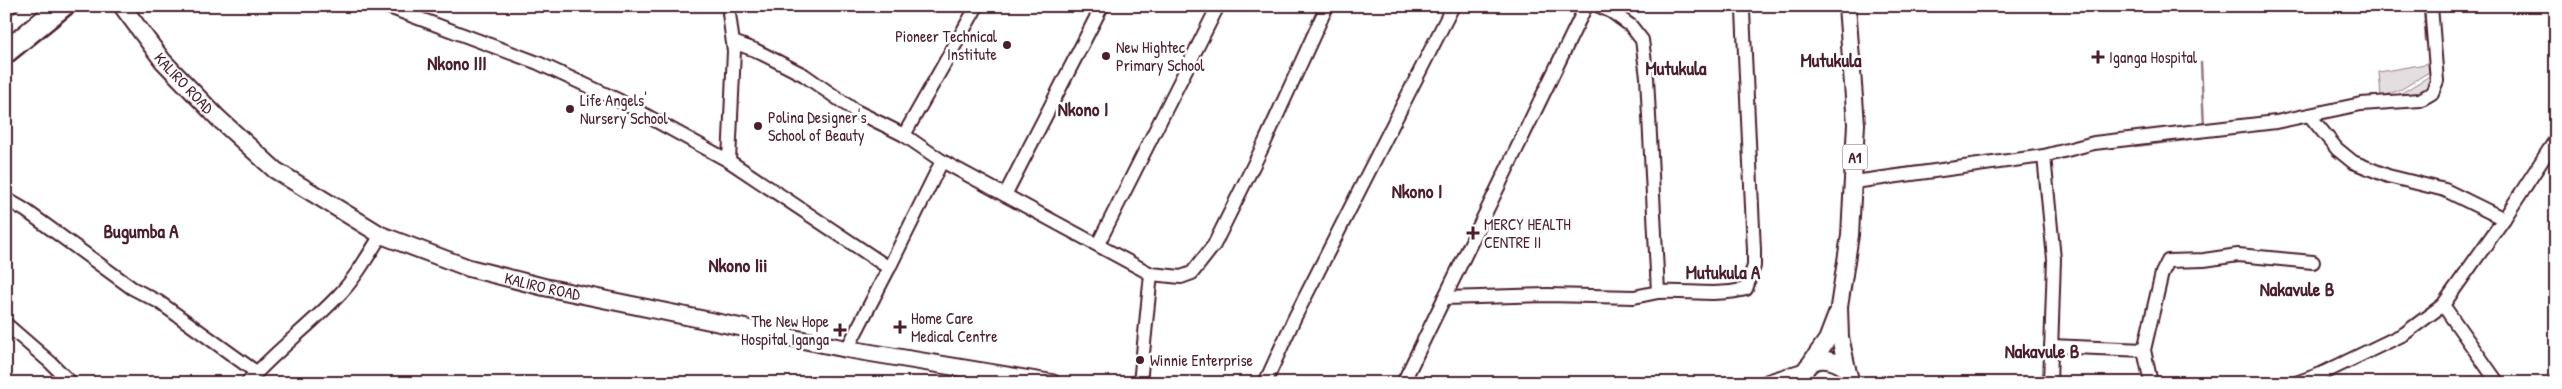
<svg xmlns="http://www.w3.org/2000/svg" width="2562" height="389" viewBox="0 0 2562 389" font-family="'Patrick Hand',sans-serif">
	<style>
		.green { fill: #e5dee0; stroke: #987e86 }
		.lines { fill: none; stroke-linecap: round; stroke-linejoin: round }
		.stream { stroke: #91787e; stroke-width: 2.5 }
		.minor-casing { stroke: #4a1f2b; stroke-width: 16 }
		.major-casing { stroke: #4a1f2b; stroke-width: 20 }
		.minor { stroke: #fff; stroke-width: 12 }
		.major { stroke: #fff; stroke-width: 16 }
		.rail { stroke: #4a1f2b; stroke-width: 2.5 }
		.poi-dot { fill: #4a1f2b; stroke: #fff; stroke-width: 2 }
		.labels { text-anchor: middle; dominant-baseline: central; stroke-width: 5; stroke-linejoin: round; paint-order: stroke }
		.shield { fill: #fff; stroke: #80626b; stroke-width: 1 }
		.shield-label { font-size: 15px; font-weight: bold; fill: #4a1f2b }
		.poi-label { font-size: 16px; fill: #4a1f2b; stroke: #fff; text-anchor: start }
		.street-label { font-size: 16px; fill: #4a1f2b; stroke: #fff }
		.quarter-label { font-size: 19px; font-weight: bold; fill: #4a1f2b; stroke: #fff }
	</style>
	<rect width="100%" height="100%" fill="#fff"/>
	<filter id="ink" filterUnits="userSpaceOnUse"><feTurbulence type="fractalNoise" baseFrequency=".02" numOctaves="2"/><feDisplacementMap in="SourceGraphic" scale="10" xChannelSelector="R" yChannelSelector="G"/><feConvolveMatrix kernelMatrix="1 2 1 2 8 2 1 2 1" color-interpolation-filters="sRGB"/></filter>
	<g filter="url(#ink)">
		<!-- green -->
		<g class="green">
			<polygon points="2431,63 2432,70 2402,89 2381,97 2379,72"/>
			<polygon points="2433,74 2428,93 2393,98"/>
		</g>
		<g class="lines">
			<!-- stream -->
			<g class="stream">
				<polyline points="2424,6 2426,41"/>
				<polyline points="2201,63 2204,127"/>
				<polyline points="2218,135 2246,132"/>
				<polyline points="2199,138 2205,136"/>
				<polyline points="2135,146 2186,140"/>
				<polyline points="1890,170 1971,160"/>
			</g>
			<!-- minor casing -->
			<g class="minor-casing">
				<g id="minor">
					<polyline points="386,6 538,63 618,100 729,161 889,268 847,349"/>
					<polyline points="728,6 734,51 729,161"/>
					<polyline points="6,28 33,6"/>
					<polyline points="733,42 755,50 804,75 854,110 904,135 942,161 1151,274 1181,277 1192,273 1214,245 1264,144 1327,6"/>
					<polyline points="2310,116 2337,149 2353,162 2388,176 2445,190 2504,219"/>
					<polyline points="904,135 977,6"/>
					<polyline points="2044,156 2054,259 2050,383"/>
					<polyline points="1854,182 2044,156 2094,143 2276,122 2361,104 2420,100 2432,93 2437,81 2431,6"/>
					<polyline points="1005,195 1102,6"/>
					<polyline points="6,199 25,210 132,288 159,302 256,372"/>
					<polyline points="1098,244 1218,6"/>
					<polyline points="889,268 942,161"/>
					<path d="M1658 292C1689 290 1714 297 1746 289L1754 266V250L1743 11 1745 6"/>
					<polyline points="1444,298 1548,295 1634,297 1658,292 1647,77 1642,40 1631,26 1612,12 1599,6"/>
					<polyline points="2443,305 2498,383"/>
					<polyline points="6,324 51,363 71,383"/>
					<polyline points="2051,346 2144,350"/>
					<path d="M247 383C275 351 310 326 339 295 356 277 368 256 381 235"/>
					<polyline points="1140,383 1151,274"/>
					<polyline points="1265,383 1294,319 1453,6"/>
					<polyline points="1403,383 1586,6"/>
					<polyline points="2151,383 2144,350 2162,273 2168,261 2204,260 2238,255 2313,262"/>
					<polyline points="2296,383 2321,374 2404,334 2443,305 2504,219 2556,139"/>
					<polyline points="2554,383 2556,381"/>
				</g>
			</g>
			<!-- major casing -->
			<g class="major-casing">
				<g id="major">
					<path id="s1" d="M122 6 163 61 218 118 275 170 381 235 469 268 544 287 847 349 1052 383"/>
					<polyline points="1812,361 1827,340 1837,314"/>
					<polyline points="1847,369 1840,337 1839,307 1850,235 1856,124 1847,6"/>
					<polyline points="1768,383 1803,372"/>
					<path d="M1802 383C1804 355 1828 355 1847 369L1851 383"/>
				</g>
			</g>
			<!-- minor -->
			<use href="#minor" class="minor"/>
			<!-- major -->
			<use href="#major" class="major"/>
			<!-- rail -->
			<polyline class="rail" points="6,67 81,6"/>
		</g>
	</g>
	<!-- markers -->
	<g class="poi-dot">
		<circle cx="1007" cy="45" r="5"/>
		<circle cx="1106" cy="56" r="5"/>
		<path d="M2095.5 49.5h5v5h5v5h-5v5h-5v-5h-5v-5h5z"/>
		<circle cx="570" cy="109" r="5"/>
		<circle cx="758" cy="126" r="5"/>
		<path d="M1470.5 225.5h5v5h5v5h-5v5h-5v-5h-5v-5h5z"/>
		<path d="M897.5 319.5h5v5h5v5h-5v5h-5v-5h-5v-5h5z"/>
		<path d="M837.5 322.5h5v5h5v5h-5v5h-5v-5h-5v-5h5z"/>
		<circle cx="1140" cy="360" r="5"/>
	</g>
	<g class="labels">
		<!-- shield labels -->
		<rect class="shield" x="1842.5" y="144.5" width="25" height="25" rx="4"/>
		<g class="shield-label">
			<text x="1855" y="157">A1</text>
		</g>
		<!-- poi labels -->
		<g class="poi-label">
			<text x="997" y="36" text-anchor="end">Pioneer Technical<tspan x="997" dy="18">Institute</tspan></text>
			<text x="1116" y="47">New Hightec<tspan x="1116" dy="18">Primary School</tspan></text>
			<text x="2109" y="57">Iganga Hospital</text>
			<text x="580" y="100">Life Angels'<tspan x="580" dy="18">Nursery School</tspan></text>
			<text x="768" y="117">Polina Designer's<tspan x="768" dy="18">School of Beauty</tspan></text>
			<text x="1484" y="224">MERCY HEALTH<tspan x="1484" dy="18">CENTRE II</tspan></text>
			<text x="911" y="318">Home Care<tspan x="911" dy="18">Medical Centre</tspan></text>
			<text x="829" y="321" text-anchor="end">The New Hope<tspan x="829" dy="18">Hospital Iganga</tspan></text>
			<text x="1150" y="360">Winnie Enterprise</text>
		</g>
		<!-- street labels -->
		<g class="street-label">
			<text stroke="none"><textPath href="#s1" startOffset="99">KALIRO ROAD</textPath></text>
			<text stroke="none"><textPath href="#s1" startOffset="519">KALIRO ROAD</textPath></text>
		</g>
		<!-- quarter labels -->
		<g class="quarter-label">
			<text x="1831" y="60">Mutukula</text>
			<text x="457" y="63">Nkono III</text>
			<text x="1676" y="68">Mutukula</text>
			<text x="1083" y="109">Nkono I</text>
			<text x="1417" y="191">Nkono I</text>
			<text x="141" y="231">Bugumba A</text>
			<text x="738" y="265">Nkono Iii</text>
			<text x="1723" y="272">Mutukula A</text>
			<text x="2297" y="289">Nakavule B</text>
			<text x="2042" y="351">Nakavule B</text>
		</g>
	</g>
	<!-- margin -->
	<rect width="2562" height="389" fill="none" stroke="#fff" stroke-width="25"/>
	<rect x="12" y="12" width="2537" height="364" fill="none" stroke="#4a1f2b" stroke-width="2" filter="url(#ink)"/>
</svg>
